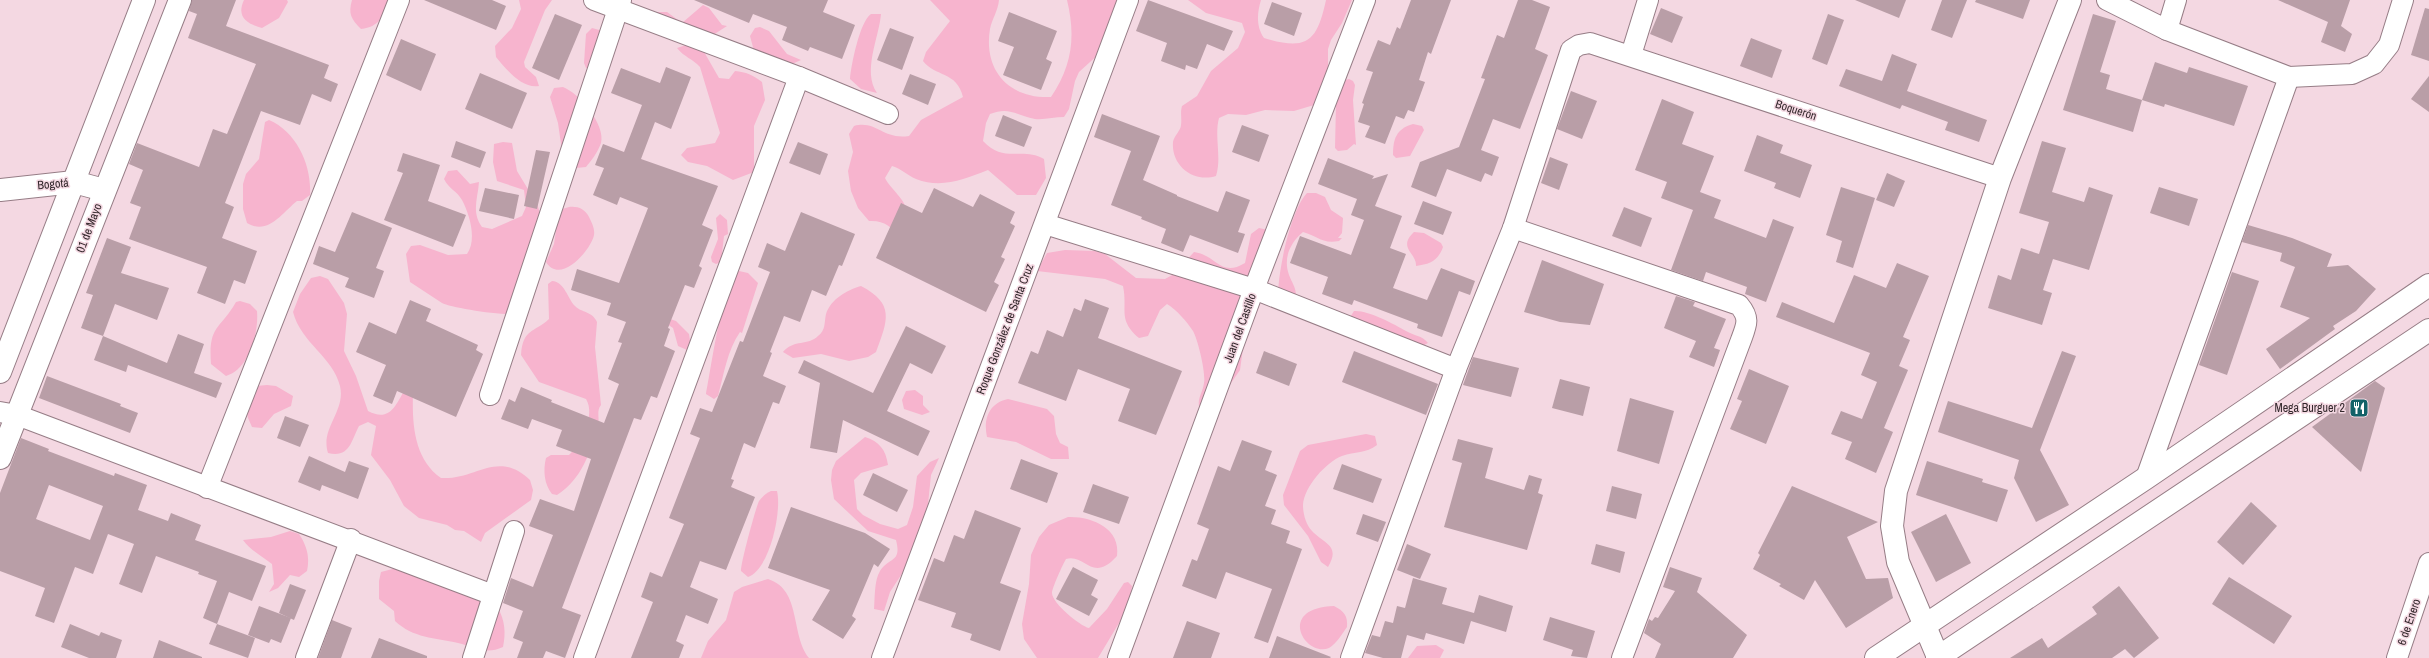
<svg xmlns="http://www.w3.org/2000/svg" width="2429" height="658" viewBox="0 0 2429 658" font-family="'Archivo Narrow',sans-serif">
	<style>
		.green { fill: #f7b4ce }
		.building { fill: #b99ea7; fill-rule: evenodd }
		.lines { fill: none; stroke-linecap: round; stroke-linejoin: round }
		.street-casing { stroke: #967d86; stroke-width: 22 }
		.secondary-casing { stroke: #967d86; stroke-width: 24 }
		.highway-casing { stroke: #967d86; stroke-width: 24 }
		.street { stroke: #fff; stroke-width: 20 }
		.secondary { stroke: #fff; stroke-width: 22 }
		.highway { stroke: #fff; stroke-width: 22 }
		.labels { text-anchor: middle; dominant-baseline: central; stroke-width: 3; stroke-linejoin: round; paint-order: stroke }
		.street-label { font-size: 12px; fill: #33282c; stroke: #f4d8e2 }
		.poi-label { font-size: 12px; fill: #33282c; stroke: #f4d8e2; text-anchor: end }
	</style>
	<rect width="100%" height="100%" fill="#f4d8e2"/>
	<!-- green -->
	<g class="green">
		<path d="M244 0H287L288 2 279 18 262 28C247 24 236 17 244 0Z"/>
		<path d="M352 0H389C384 16 379 27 361 29 351 19 348 14 352 0Z"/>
		<path d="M519 0H552L545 10 524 62 525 67 536 77 539 86C522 89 506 69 496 57L495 46 512 28 521 9Z"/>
		<path d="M930 0H999C998 11 992 19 990 29 983 71 1010 99 1051 97 1072 66 1076 37 1067 0H1132L1100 53 1079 72 1075 81 1069 109 1064 117C1055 117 1044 120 1035 119 1017 116 1010 106 990 114L986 123 983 141C1004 164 1022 146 1044 159L1046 178 1036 195H1017L988 170C964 179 942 189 916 179 907 175 902 169 892 166L885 178C890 189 906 199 906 211 906 219 903 229 901 237 891 227 884 220 869 221L858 208 851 191 848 171 853 152 849 134 854 126C877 120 882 140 909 136L921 120 963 97C957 71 935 77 923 61L926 52 950 21Z"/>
		<path d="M1188 0H1261C1257 13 1256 27 1264 38 1307 51 1317 42 1326 0H1352L1342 23 1331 40 1328 49V80L1314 105 1294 111 1265 110 1246 115 1228 114 1219 118C1214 137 1222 157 1216 176 1194 183 1171 166 1173 142 1174 136 1181 130 1181 125 1182 118 1180 113 1182 106L1197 96 1211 71 1238 48 1245 32 1242 23 1206 13Z"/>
		<polygon points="703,5 709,8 722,25 727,26 713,35 648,12 667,12 682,23"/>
		<path d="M871 14H881C879 38 862 71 877 93L861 89 850 79C851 65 860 21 871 14Z"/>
		<polygon points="760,27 769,31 787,54 801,60 792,64 754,51 750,36 755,28"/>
		<polygon points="592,28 603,31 595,68 586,68 584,63 586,34"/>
		<path d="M686 45 703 50 719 78 729 79 735 71C746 72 753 75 762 82L765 100 754 126V172L733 180 707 166 688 162 681 155 687 148 715 143 720 133 700 67C693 59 684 57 677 48Z"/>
		<polygon points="1349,79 1353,81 1355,85 1353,100 1356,145 1354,144 1347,150 1338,151 1335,148 1336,104 1345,80"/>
		<path d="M563 87C579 93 606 125 601 143 598 152 591 161 586 167L576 168 562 151 558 123 550 97 554 88Z"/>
		<path d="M269 120C297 132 312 166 310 195L302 201H297C283 212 268 236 247 223L243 209V184L246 174 259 159 265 122Z"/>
		<path d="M1413 124 1422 126 1424 130 1410 156 1396 158 1393 155C1393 139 1396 129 1413 124Z"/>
		<path d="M503 142 512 143 517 171 537 204 540 213 533 298C531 304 530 310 524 313 514 318 451 308 442 303L410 282 406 254 411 246 420 245 448 255 467 254C477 240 470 215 462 200 457 191 449 189 444 179L448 171 457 170 470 184 479 182C478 198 471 212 482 227L492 229 522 216 526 207 524 190 497 181 493 162 494 144Z"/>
		<path d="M1307 193H1316L1325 197 1331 210 1343 218 1342 233 1338 238H1342L1339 241C1321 244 1318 236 1303 232 1290 243 1283 258 1289 275 1292 283 1296 287 1296 296L1278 300C1277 275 1290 211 1307 193Z"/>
		<path d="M569 207C578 206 585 209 589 217 592 223 595 229 594 235 592 248 561 286 546 262L554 244 559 210Z"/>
		<polygon points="720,214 727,220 728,234 724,236 721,262 716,264 712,262 711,257 718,239 716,218"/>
		<path d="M1259 228 1268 230 1244 341 1240 370 1229 386 1202 412C1194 402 1203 393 1204 383 1206 373 1198 340 1193 331 1187 322 1177 310 1167 304L1160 310 1148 336 1139 338C1117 319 1128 310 1123 286L1105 279 1037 271 1047 253 1065 250 1095 251 1105 254 1136 278 1165 279 1174 274 1194 252C1217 255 1220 278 1245 263L1251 234Z"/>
		<path d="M1414 232 1424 233 1441 243 1443 247C1438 261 1430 264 1416 266 1417 253 1397 248 1414 232Z"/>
		<path d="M739 271 748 273 758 283 742 333 740 332C727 351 724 374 718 396L714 399 706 394C711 370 722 284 739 271Z"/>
		<path d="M320 276 328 279 344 303 347 314 344 351 356 376 368 411C389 422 395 407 404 391L413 393C412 424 414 459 441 478 477 480 497 449 530 480L533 490 531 500 485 533 481 542 464 531 455 530 447 525 419 518 404 506 390 480 371 455 376 426 368 422 359 426C351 441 350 458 328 453 320 428 346 411 340 386 333 357 301 343 293 312L300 294 311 278Z"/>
		<path d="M552 281C565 282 567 298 575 306 582 313 592 311 597 322L595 347 601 405C596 411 600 418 598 425 591 452 581 480 557 495L552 494C544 484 543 470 546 458L551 455H569C581 444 596 415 586 399L539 382 521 355C523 328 534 333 549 319L548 284Z"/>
		<path d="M861 286C895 304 888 320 876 352L868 357 849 361 821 354 793 358 783 352C794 339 808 346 818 336 826 330 824 323 826 314 831 299 847 290 861 286Z"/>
		<path d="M240 301 250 304 257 311C259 332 249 370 226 376L211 364C208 325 220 330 236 302Z"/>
		<path d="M1354 311C1368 310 1394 324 1406 331 1414 336 1422 335 1428 343L1433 340 1421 347 1349 319Z"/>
		<polygon points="649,312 676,321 689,334 691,347 687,350 678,346 673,328"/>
		<polygon points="267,385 276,386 293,396 291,406 274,414 262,428 252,427 248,418 244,400 256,386"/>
		<polygon points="915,390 923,396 923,405 930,412 922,415 904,409 902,400 906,391"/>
		<path d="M1008 399 1047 409 1054 416 1056 434 1060 443 1068 447 1069 459H1051L1016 442 987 437C983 419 989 403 1008 399Z"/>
		<path d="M1366 434 1375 436 1377 445C1366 454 1355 451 1342 456 1326 462 1304 487 1303 505 1303 514 1306 525 1312 531 1324 544 1341 545 1328 567L1321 562 1308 536 1284 505 1283 495 1300 451 1308 445Z"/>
		<path d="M865 437C879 441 886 450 888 465L861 473 854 480 857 509 863 515 880 524 898 529 907 525 913 507 917 476 930 462 939 458 931 475 927 514 905 569 890 592 884 611 874 609C875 598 874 581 880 571 889 557 902 563 896 540L868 531 834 499 831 480 832 470 836 461Z"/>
		<path d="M771 491H777C782 511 770 569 748 577L741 571C740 565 756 507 759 501 762 497 766 493 771 491Z"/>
		<path d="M1068 517C1091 516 1121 528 1117 556 1092 584 1085 553 1066 559 1063 564 1052 588 1052 593 1052 603 1080 626 1089 628L1107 609 1124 583 1128 582 1132 586 1130 600 1125 613 1098 658H1037L1024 639 1022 624 1029 584 1031 555 1039 537 1049 525Z"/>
		<path d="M290 531 299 534C307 546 310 557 307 571L299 577 290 575 278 588 269 592 274 584 272 564C262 556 250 550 243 540L271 537Z"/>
		<path d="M400 567 410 569 498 608C505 621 506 633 503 647 486 655 474 647 458 643 435 638 413 638 395 621L394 611 379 599V581L381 572Z"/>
		<path d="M768 579C802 590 790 634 809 658H701L708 641 726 620 734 592 742 587Z"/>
		<path d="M1334 606C1344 611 1348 616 1347 627 1342 634 1336 644 1329 648 1306 658 1275 608 1334 606Z"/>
		<polygon points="1436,645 1444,650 1440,658 1408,658 1417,646"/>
	</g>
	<!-- building -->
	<g class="building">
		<polygon points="192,0 236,0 226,26 329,65 324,78 338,84 331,102 312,94 300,125 261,111 225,203 234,207 222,238 257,251 245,284 234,280 225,304 197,293 207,267 129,239 141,207 130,203 143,170 129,164 137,143 199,167 213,129 227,134 256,64 188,38 197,14 189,11"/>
		<polygon points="424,0 492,0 506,6 496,30"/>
		<polygon points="694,0 828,0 823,12 855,25 842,59 810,47 808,51 782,40 787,27 753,14 749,23"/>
		<polygon points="1148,0 1233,31 1224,51 1207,44 1197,69 1186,65 1185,70 1161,61 1167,43 1136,31"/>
		<polygon points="1411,0 1451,0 1431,54 1428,52 1419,80 1425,82 1414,112 1408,110 1404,119 1396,116 1385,144 1365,137 1370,126 1358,122 1364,104 1362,103 1373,72 1366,70 1378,40 1390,45 1397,27 1400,29"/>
		<polygon points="1518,0 1532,0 1550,7 1535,49 1548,55 1520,129 1493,119 1481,150 1499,157 1492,176 1485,173 1481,182 1447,169 1436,197 1411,187 1420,162 1459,147 1485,79 1481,78 1497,35 1504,38"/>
		<polygon points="1855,0 1906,0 1899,18"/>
		<polygon points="1942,0 1967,0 1952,38 1931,30"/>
		<polygon points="1976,0 2030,0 2023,19 1975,2"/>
		<polygon points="2278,0 2350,0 2341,26 2352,34 2345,52 2321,42 2328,22"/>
		<polygon points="1272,2 1302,13 1294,36 1264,24"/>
		<polygon points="1661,8 1683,17 1672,43 1650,34"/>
		<polygon points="2425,8 2429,9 2429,61 2411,55"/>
		<polygon points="1009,12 1057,31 1046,59 1052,62 1041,90 1003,75 1014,47 998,41"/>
		<polygon points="555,14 582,25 559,80 532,68"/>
		<polygon points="1828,14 1844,20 1827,65 1812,59"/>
		<polygon points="2093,14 2116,21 2100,72 2110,75 2106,89 2142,100 2133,132 2063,110"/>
		<polygon points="890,28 914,37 902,70 877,60"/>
		<polygon points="1751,38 1782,50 1772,78 1740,66"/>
		<polygon points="401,39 436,54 421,91 386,75"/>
		<polygon points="1892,54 1917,64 1907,91 1987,120 1979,142 1945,130 1948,122 1902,105 1900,109 1839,86 1846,69 1882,81"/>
		<polygon points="2155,62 2187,73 2189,67 2248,86 2234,126 2165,104 2164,107 2142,100"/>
		<polygon points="666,67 691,77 671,129 655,122 641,159 718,186 702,225 713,230 699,266 702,268 694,288 685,285 668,328 670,329 664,346 675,351 657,398 651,396 641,420 634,418 562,608 581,615 565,658 546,651 543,658 517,658 523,642 513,638 523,611 503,603 511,578 533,587 553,535 529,526 540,499 574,511 591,459 556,446 562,430 532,419 528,429 501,419 509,399 515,402 521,387 552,400 551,402 604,423 619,384 608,379 622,343 618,342 626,322 607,315 611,303 571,290 577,269 619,283 648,208 620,197 617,205 593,195 604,168 595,165 603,144 624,152 642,105 611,93 621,68 660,83"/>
		<polygon points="480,73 527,93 512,129 465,109"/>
		<polygon points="910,74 936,84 928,105 902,94"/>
		<polygon points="2429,76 2429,112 2411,99"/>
		<polygon points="1571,91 1597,101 1582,139 1557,129"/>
		<polygon points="1662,99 1694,112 1682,144 1714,156 1700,192 1721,200 1714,218 1766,238 1773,219 1794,227 1766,302 1745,294 1747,287 1706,272 1703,281 1671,270 1693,210 1661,198 1667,182 1635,170"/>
		<polygon points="1102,114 1160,136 1143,180 1177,195 1177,196 1218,212 1226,191 1250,200 1238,232 1245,234 1238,253 1190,235 1183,252 1161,243 1166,229 1141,219 1142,217 1111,205 1131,151 1094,137"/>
		<polygon points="1003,115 1032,127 1024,147 995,136"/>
		<polygon points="1242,125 1269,135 1259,162 1232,152"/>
		<polygon points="1757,135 1783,145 1780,153 1812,165 1800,198 1774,188 1776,183 1744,171"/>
		<polygon points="456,141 486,152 480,168 451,157"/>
		<polygon points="2042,141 2066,148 2052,192 2084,202 2089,187 2113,195 2089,270 2053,259 2043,290 2052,293 2042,325 1988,308 1998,275 2011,280 2021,248 2039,254 2049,222 2019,213"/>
		<polygon points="798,142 828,154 820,175 789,163"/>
		<polygon points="536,150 550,152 537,209 524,206"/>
		<polygon points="403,153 440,165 428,201 466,215 453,247 384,220 403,173 397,171"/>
		<polygon points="1550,157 1568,164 1559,190 1541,183"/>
		<polygon points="1328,158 1374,176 1372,179 1388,174 1375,206 1402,216 1390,248 1406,254 1393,288 1427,300 1441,268 1475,281 1470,295 1459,291 1442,337 1417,328 1418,324 1354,300 1352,305 1322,294 1328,277 1290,263 1300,236 1351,255 1364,220 1351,215 1357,199 1318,184"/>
		<polygon points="1887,173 1905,181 1894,207 1876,200"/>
		<polygon points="1841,187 1875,198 1853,268 1836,262 1842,241 1826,235"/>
		<polygon points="2159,187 2198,199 2189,226 2150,213"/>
		<polygon points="485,188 519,195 514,219 479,211"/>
		<polygon points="934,188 973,207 980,194 1015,212 1010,223 1015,226 1001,257 1005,259 994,282 999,285 986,312 876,258 901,203 922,213"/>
		<polygon points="1423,201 1452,212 1443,235 1414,224"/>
		<polygon points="1624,207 1652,218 1641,247 1612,236"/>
		<polygon points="352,212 392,228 376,268 384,271 374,298 345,287 349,278 313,264 319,246 335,252"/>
		<polygon points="801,212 855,234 842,266 839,265 826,296 812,290 800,322 784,316 770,352 772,353 763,376 786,386 779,404 773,402 755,448 744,443 731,479 734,480 731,487 755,497 726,570 700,561 690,587 718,599 708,624 686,615 676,641 684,645 679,658 631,658 653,602 641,597 650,572 662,577 684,524 669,518 700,438 690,434 700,408 712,412 740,341 743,342 770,272 758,267 767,243 785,251"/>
		<polygon points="2248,225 2292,238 2332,254 2327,267 2348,265 2376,289 2356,311 2333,326 2335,329 2280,369 2266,349 2310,318 2280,307 2295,267 2280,261 2282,253 2242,242"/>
		<polygon points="107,238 131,247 121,273 169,288 157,320 115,304 103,336 81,328 93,295 86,293"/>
		<polygon points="1542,260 1604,284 1590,325 1560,322 1524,312"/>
		<polygon points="1897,263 1929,276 1903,337 1910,340 1899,366 1908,370 1884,428 1893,432 1876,473 1845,459 1852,442 1831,434 1841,411 1862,419 1877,382 1861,375 1870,353 1776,317 1782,302 1834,323 1854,275 1886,288"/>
		<polygon points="2232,272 2259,281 2227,375 2199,365"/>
		<polygon points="1676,296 1695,302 1693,306 1726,319 1714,348 1720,350 1714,367 1689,357 1696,341 1664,328"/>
		<polygon points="1085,299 1109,308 1098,338 1182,371 1156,435 1118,421 1130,389 1078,369 1066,401 1018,383 1031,351 1038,354 1047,330 1063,337 1074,308 1081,311"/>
		<polygon points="410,300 431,309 426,321 478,345 476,350 483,354 456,417 397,391 392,404 373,396 386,365 356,352 369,322 396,334"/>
		<polygon points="906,326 946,346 932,374 910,363 887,411 930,431 918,456 843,420 837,453 810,448 820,383 798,373 804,360 873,393"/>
		<polygon points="178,334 204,344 194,373 222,383 216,398 128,365 126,372 94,360 103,336 167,363"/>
		<polygon points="1264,351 1297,364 1289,386 1256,373"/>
		<polygon points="1354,351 1438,384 1426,415 1342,382"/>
		<polygon points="2062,351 2076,356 2040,450 2069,505 2036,522 2014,478 2019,460 1938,432 1948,401 2032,428"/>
		<polygon points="1473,357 1519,368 1511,397 1463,385"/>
		<polygon points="1749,369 1789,386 1766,444 1730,429 1742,401 1737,399"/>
		<polygon points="47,376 121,404 120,406 138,413 130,433 39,398"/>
		<polygon points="1560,379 1590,387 1583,416 1552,408"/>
		<polygon points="2375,381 2385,388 2361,472 2312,427"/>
		<polygon points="1630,398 1674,411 1659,464 1617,451"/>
		<polygon points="285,416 309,425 300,447 277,438"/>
		<path d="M21 438 49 449 48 451 114 476 115 473 147 485 138 510 168 521 171 513 201 525 195 540 266 566 252 601 229 592 217 624 203 618 217 581 198 574 199 572 156 556 142 593 124 586 119 584 134 544 108 534 93 574 75 567 54 623 35 616 45 588 0 571V493ZM49 485 103 506 90 540 36 519Z"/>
		<polygon points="1458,439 1493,448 1485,478 1524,490 1529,475 1542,479 1538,493 1543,495 1527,550 1444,527 1462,463 1452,460"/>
		<polygon points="1242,440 1272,451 1265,470 1277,475 1265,506 1276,510 1271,524 1290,531 1286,543 1302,549 1268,643 1254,638 1272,589 1226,572 1216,599 1182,586 1192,559 1197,561 1209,529 1197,524 1218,466 1230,471"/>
		<polygon points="309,456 345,472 349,461 369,468 358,499 322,485 320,491 298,482"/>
		<polygon points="1021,459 1058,473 1047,503 1010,489"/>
		<polygon points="1927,461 1983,479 1982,482 2008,490 1997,522 1916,495"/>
		<polygon points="1342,464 1382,479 1373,503 1333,489"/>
		<polygon points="873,473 908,490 897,512 863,495"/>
		<polygon points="1093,484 1129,497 1119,524 1083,512"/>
		<polygon points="1612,486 1642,494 1636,519 1606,511"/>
		<polygon points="1792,486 1878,522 1847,537 1866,579 1888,578 1893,598 1846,628 1815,580 1804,600 1779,586 1781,584 1753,569 1760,555 1758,553"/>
		<polygon points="2251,502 2277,526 2243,565 2217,542"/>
		<polygon points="791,507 865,533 890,549 878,567 874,564 852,616 856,619 843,639 812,620 830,590 768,568"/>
		<polygon points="975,510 1021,528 1000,583 1021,591 1000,651 970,640 972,634 951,627 956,613 918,600 934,558 944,562 954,535 964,539"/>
		<polygon points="1363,514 1386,522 1378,542 1356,534"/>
		<polygon points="1946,514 1971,563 1936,582 1911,532"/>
		<polygon points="1407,544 1431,554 1420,579 1397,570"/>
		<polygon points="1596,544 1625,552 1620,573 1591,564"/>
		<polygon points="1073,567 1098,580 1091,595 1098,599 1089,616 1056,599"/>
		<polygon points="1670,567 1702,578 1697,592 1747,635 1733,658 1655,658 1661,644 1644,633 1649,619 1652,621 1655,617 1658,618 1675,591 1663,587"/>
		<polygon points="2229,577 2292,616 2274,644 2212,604"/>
		<polygon points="1413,578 1447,588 1442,604 1474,613 1479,595 1513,606 1506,632 1471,621 1464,644 1426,633 1424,640 1407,635 1401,658 1383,658 1365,653 1372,635 1380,637 1385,621 1393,623 1397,606 1405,608"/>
		<polygon points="290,584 306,590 294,620 279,613"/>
		<polygon points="2119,586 2159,638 2134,658 2125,649 2112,658 2010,658 2042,638 2048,648 2097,614 2092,607"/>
		<polygon points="259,606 291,618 281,643 271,639 269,643 248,635"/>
		<polygon points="1550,617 1595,631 1587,658 1571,656 1573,650 1543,640"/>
		<polygon points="332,620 352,628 341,658 318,658"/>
		<polygon points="1187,621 1220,633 1211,658 1173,658"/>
		<polygon points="70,624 99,636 101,632 122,640 116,658 89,658 61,647"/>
		<polygon points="217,624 255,638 248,658 209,644"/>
		<polygon points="1277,636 1331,657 1330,658 1269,658"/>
		<polygon points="379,638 427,656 427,658 371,658"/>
		<polygon points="159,640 202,657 202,658 153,658"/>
	</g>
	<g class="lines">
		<!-- street casing -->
		<g class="street-casing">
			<g id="street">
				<polyline points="594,0 799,77 888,114"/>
				<polyline points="2107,0 2167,30 2289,77 2352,74 2374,64 2389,45 2403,0"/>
				<polyline points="2167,30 2176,0"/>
				<polyline points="1631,55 1648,0"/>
				<polyline points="1045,224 1254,289 1456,369"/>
				<path d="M1513 228 1739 305C1750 318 1747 324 1741 340L1622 658"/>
				<polyline points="490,395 621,0"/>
				<polyline points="0,412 17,415 493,595"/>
				<polyline points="2146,478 2289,77"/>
				<polyline points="207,488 399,0"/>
				<polyline points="306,658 351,539"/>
				<polyline points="473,658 514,531"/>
				<polyline points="584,658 799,77"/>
				<polyline points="882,658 1128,0"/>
				<polyline points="1118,658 1254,289 1365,0"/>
				<polyline points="1351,658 1456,369 1513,228 1571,50 1579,45 1590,43 2000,178"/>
				<polyline points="2397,658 2429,563"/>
			</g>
		</g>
		<!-- secondary casing -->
		<g class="secondary-casing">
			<g id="secondary">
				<polyline points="0,190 74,182 104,190"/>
				<polyline points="0,372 144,0"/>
				<polyline points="0,458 180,0"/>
				<polyline points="1938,657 1898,562 1892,526 1896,491 2000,178 2070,0"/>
			</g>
		</g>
		<!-- highway casing -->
		<g class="highway-casing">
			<g id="highway">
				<polyline points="1876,658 2146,478 2429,285"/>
				<polyline points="1937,658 2429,330"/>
			</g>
		</g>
		<!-- street -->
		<use href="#street" class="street"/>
		<!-- secondary -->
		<use href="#secondary" class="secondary"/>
		<!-- highway -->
		<use href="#highway" class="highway"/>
	</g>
	<!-- icons -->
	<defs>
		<g id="restaurant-square" transform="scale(1)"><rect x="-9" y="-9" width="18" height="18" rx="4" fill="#126268" stroke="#f4d8e2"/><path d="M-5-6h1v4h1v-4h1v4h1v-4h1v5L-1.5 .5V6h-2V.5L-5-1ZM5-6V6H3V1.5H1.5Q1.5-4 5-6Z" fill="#fff"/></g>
	</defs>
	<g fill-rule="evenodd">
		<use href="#restaurant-square" x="2359" y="408"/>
	</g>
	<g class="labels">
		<!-- street labels -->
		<g class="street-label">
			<text transform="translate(1796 110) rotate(18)">Boquerón</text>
			<text transform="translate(53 184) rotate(-5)">Bogotá</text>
			<text transform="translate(89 228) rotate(-69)">01 de Mayo</text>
			<text transform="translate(1240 328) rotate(-70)">Juan del Castillo</text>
			<text transform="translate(1005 329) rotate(-69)">Roque González de Santa Cruz</text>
			<text transform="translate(2409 622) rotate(-71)">6 de Enero</text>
		</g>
		<!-- poi labels -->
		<g class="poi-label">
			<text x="2345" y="408">Mega Burguer 2</text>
		</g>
	</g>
</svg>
